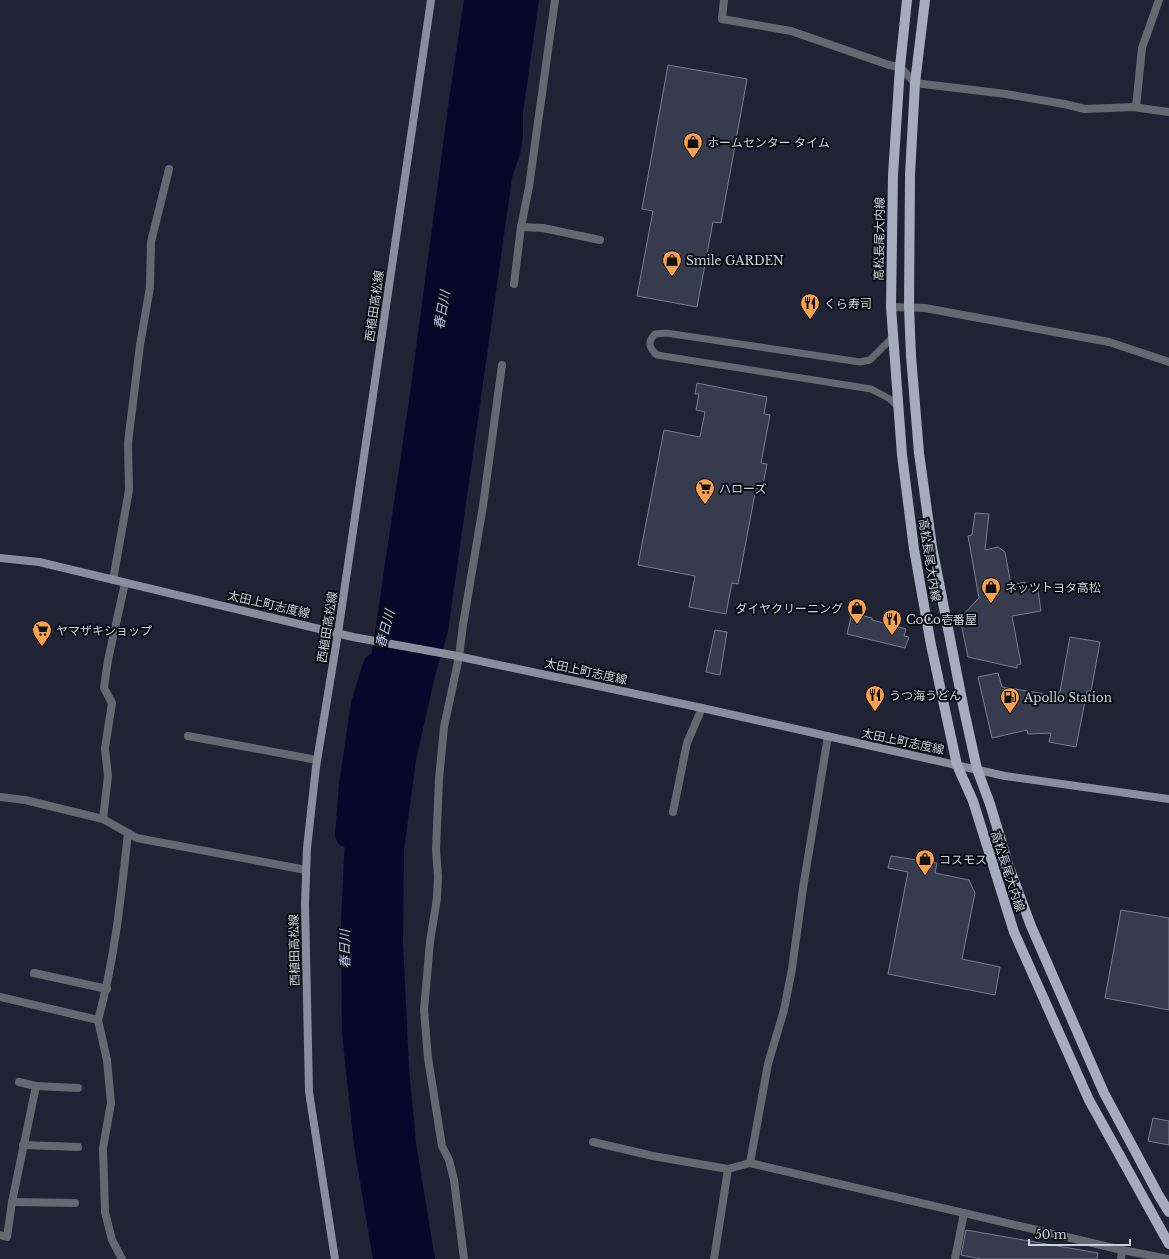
<svg xmlns="http://www.w3.org/2000/svg" width="1169" height="1259" viewBox="0 0 1169 1259" font-family="'Libre Baskerville','Noto Sans JP',serif">
	<style>
		.water { fill: #06072b }
		.lines { fill: none; stroke-linecap: round; stroke-linejoin: round }
		.river { stroke: #06072b; stroke-width: 24 }
		.building { fill: #363b4d; stroke: #787e93 }
		.lane { stroke: #656871; stroke-width: 7 }
		.street { stroke: #656871; stroke-width: 8 }
		.secondary { stroke: #8a8e9c; stroke-width: 8 }
		.primary { stroke: #a6abbe; stroke-width: 10 }
		.labels { text-anchor: middle; dominant-baseline: central; stroke-width: 4; stroke-linejoin: round; paint-order: stroke }
		.poi-label { font-size: 12px; fill: #ced1dd; stroke: #0b0d14; text-anchor: start }
		.street-label { font-size: 12px; fill: #ced1dd; stroke: #0b0d14 }
		.water-label { font-size: 13px; font-style: italic; fill: #bdc9f3; stroke: #0b0d14 }
	</style>
	<rect width="100%" height="100%" fill="#1f2334"/>
	<!-- water -->
	<polygon class="water" points="464,0 539,0 523,113 523,133 521,151 512,178 448,631 435,676 416,760 404,850 403,943 409,1068 416,1143 435,1259 373,1259 354,1145 342,1033 341,921 345,836 410,394 449,100"/>
	<g class="lines">
		<!-- river -->
		<polyline class="river" points="347,835 351,785 363,704 375,665"/>
	</g>
	<!-- building -->
	<g class="building">
		<polygon points="668,65 747,79 721,223 713,222 697,307 637,296 653,211 642,209"/>
		<polygon points="697,383 767,397 764,414 770,415 761,463 767,464 762,490 756,488 738,584 732,583 726,614 689,607 695,576 638,565 664,430 700,437 705,412 696,410 699,394 695,394"/>
		<polygon points="975,513 989,514 985,550 998,547 1005,552 1011,585 1025,582 1025,586 1037,584 1041,611 1012,616 1021,664 1017,665 1017,668 968,657 960,618 979,598 968,536 972,535"/>
		<polygon points="852,613 872,618 872,620 906,629 904,636 909,637 905,648 847,634"/>
		<polygon points="715,630 727,632 720,675 706,672"/>
		<polygon points="1070,637 1100,642 1091,691 1087,691 1076,747 1049,742 1051,733 1028,734 1027,730 992,738 978,677 998,673 1002,687 1058,696 1059,692 1060,692"/>
		<polygon points="891,856 937,863 935,873 969,880 975,893 962,959 1000,967 995,995 888,974 908,872 888,868"/>
		<polygon points="1121,910 1169,918 1169,1010 1105,998"/>
		<polygon points="1153,1118 1169,1121 1169,1145 1148,1141"/>
		<polygon points="966,1230 1098,1253 1097,1259 981,1259 961,1255"/>
	</g>
	<g class="lines">
		<!-- lane -->
		<path class="lane" d="M894 336 870 360 860 362 666 333 655 334C647 342 649 348 657 355L871 389 890 399 899 408"/>
		<!-- street -->
		<g class="street">
			<polyline points="724,0 722,19 791,31 889,65 900,67 915,83 1006,94 1064,104 1085,109 1133,107 1169,112"/>
			<polyline points="1136,107 1142,48 1159,0"/>
			<polyline points="521,227 543,228 600,240"/>
			<polyline points="514,284 521,227 529,187 555,0"/>
			<polyline points="891,307 925,308 1109,342 1169,362"/>
			<polyline points="113,580 129,490 128,443 140,345 150,287 151,242 169,169"/>
			<polyline points="188,736 317,760"/>
			<polyline points="828,736 803,888 792,969 784,1010 768,1064 750,1163 1122,1250 1169,1259"/>
			<polyline points="0,797 25,800 103,819 137,838 306,870"/>
			<polyline points="673,812 687,743 702,708"/>
			<polyline points="103,819 108,776 105,748 112,703 104,688 108,660 125,583"/>
			<polyline points="34,973 107,989"/>
			<polyline points="0,997 98,1020 107,1060 111,1103 103,1148 105,1212 112,1240 122,1259"/>
			<path d="M98 1020C115 959 121 896 128 833"/>
			<polyline points="19,1082 36,1086"/>
			<polyline points="593,1142 653,1156 728,1169"/>
			<polyline points="23,1145 78,1147"/>
			<polyline points="12,1202 75,1203"/>
			<polyline points="0,1235 7,1237 12,1202 36,1086 78,1088"/>
			<polyline points="464,1259 454,1180 449,1160 442,1146 428,1058 424,1010 430,942 437,898 438,876 436,850 439,779 444,727 459,657 463,625 483,506 502,365"/>
			<polyline points="714,1259 728,1169 750,1163"/>
			<polyline points="955,1259 964,1213"/>
			<polyline points="1121,1259 1122,1250"/>
		</g>
		<!-- secondary -->
		<g class="secondary">
			<polyline points="0,558 39,562 353,637 452,655 702,708 1005,776 1169,799"/>
			<polyline points="335,1259 309,1092 305,904 307,848 316,767 338,633 431,0"/>
		</g>
		<!-- primary -->
		<g class="primary">
			<polyline points="907,0 900,67 893,175 891,307 902,455 914,549 931,645 957,765 973,801 1014,932 1089,1100 1169,1244"/>
			<polyline points="925,0 915,83 910,175 909,307 911,356 919,453 932,547 964,710 977,769 990,804 1009,867 1031,926 1104,1093 1159,1196 1169,1212"/>
		</g>
	</g>
	<!-- icons -->
	<defs>
		<g id="shop-pin" transform="scale(1)"><path d="M0 17L-7.5 6A9.5 9.5 0 1 1 7.5 6Z" fill="#f8a14a" stroke="#0b0d14"/><path d="M-5-2.5h2.3a2.7 3.5 0 0 1 5.4 0H5L5.5 6h-11ZM-1.5-2.5h3a1.5 2.3 0 0 0-3 0Z" fill="#111"/></g>
		<g id="restaurant-pin" transform="scale(1)"><path d="M0 17L-7.5 6A9.5 9.5 0 1 1 7.5 6Z" fill="#f8a14a" stroke="#0b0d14"/><path d="M-5-6h1v4h1v-4h1v4h1v-4h1v5L-1.5 .5V6h-2V.5L-5-1ZM5-6V6H3V1.5H1.5Q1.5-4 5-6Z" fill="#111"/></g>
		<g id="supermarket-pin" transform="scale(1)"><path d="M0 17L-7.5 6A9.5 9.5 0 1 1 7.5 6Z" fill="#f8a14a" stroke="#0b0d14"/><path d="M-6-5.5h2.5l.6 2H6L4.5 2H-2.5L-4.4-4H-6ZM-1.5 3.2a1.3 1.3 0 1 0 .1 0ZM3 3.2a1.3 1.3 0 1 0 .1 0Z" fill="#111"/></g>
		<g id="fuel-pin" transform="scale(1)"><path d="M0 17L-7.5 6A9.5 9.5 0 1 1 7.5 6Z" fill="#f8a14a" stroke="#0b0d14"/><path d="M-5.5-6h7V0h2V4h1.3V-2.5L3-4.5l.8-.8L6-3V5H2.5V1h-1V6h-7ZM-4.2-4.7v3.2H.2V-4.7Z" fill="#111"/></g>
	</defs>
	<g fill-rule="evenodd">
		<use href="#shop-pin" x="693" y="142"/>
		<use href="#shop-pin" x="672" y="260"/>
		<use href="#restaurant-pin" x="810" y="303"/>
		<use href="#supermarket-pin" x="705" y="488"/>
		<use href="#shop-pin" x="991" y="587"/>
		<use href="#shop-pin" x="857" y="608"/>
		<use href="#restaurant-pin" x="892" y="619"/>
		<use href="#supermarket-pin" x="42" y="630"/>
		<use href="#restaurant-pin" x="875" y="695"/>
		<use href="#fuel-pin" x="1010" y="697"/>
		<use href="#shop-pin" x="925" y="859"/>
	</g>
	<g class="labels">
		<!-- poi labels -->
		<g class="poi-label">
			<text x="707" y="142">ホームセンター タイム</text>
			<text x="686" y="260">Smile GARDEN</text>
			<text x="824" y="303">くら寿司</text>
			<text x="719" y="488">ハローズ</text>
			<text x="1005" y="587">ネッツトヨタ高松</text>
			<text x="843" y="608" text-anchor="end">ダイヤクリーニング</text>
			<text x="906" y="619">CoCo壱番屋</text>
			<text x="56" y="630">ヤマザキショップ</text>
			<text x="889" y="695">うつ海うどん</text>
			<text x="1024" y="697">Apollo Station</text>
			<text x="939" y="859">コスモス</text>
		</g>
		<!-- street labels -->
		<g class="street-label">
			<text transform="translate(879 239) rotate(-89)">高松長尾大内線</text>
			<text transform="translate(374 306) rotate(-82)">西植田高松線</text>
			<text transform="translate(930 560) rotate(81)">高松長尾大内線</text>
			<text transform="translate(269 604) rotate(13)">太田上町志度線</text>
			<text transform="translate(327 627) rotate(-81)">西植田高松線</text>
			<text transform="translate(586 671) rotate(12)">太田上町志度線</text>
			<text transform="translate(903 741) rotate(12)">太田上町志度線</text>
			<text transform="translate(1008 871) rotate(72)">高松長尾大内線</text>
			<text transform="translate(294 950) rotate(-91)">西植田高松線</text>
		</g>
		<!-- water labels -->
		<g class="water-label">
			<text transform="translate(442 310) rotate(-80)">春日川</text>
			<text transform="translate(385 629) rotate(-75)">春日川</text>
			<text transform="translate(345 949) rotate(-91)">春日川</text>
		</g>
	</g>
	<!-- scale -->
	<path d="M1029 1239v6h101v-6" fill="none" stroke="#ced1dd" stroke-width="2"/>
	<text x="1035" y="1239" font-size="12" fill="#ced1dd" stroke="#0b0d14" stroke-width="3" paint-order="stroke">50 m</text>
</svg>
